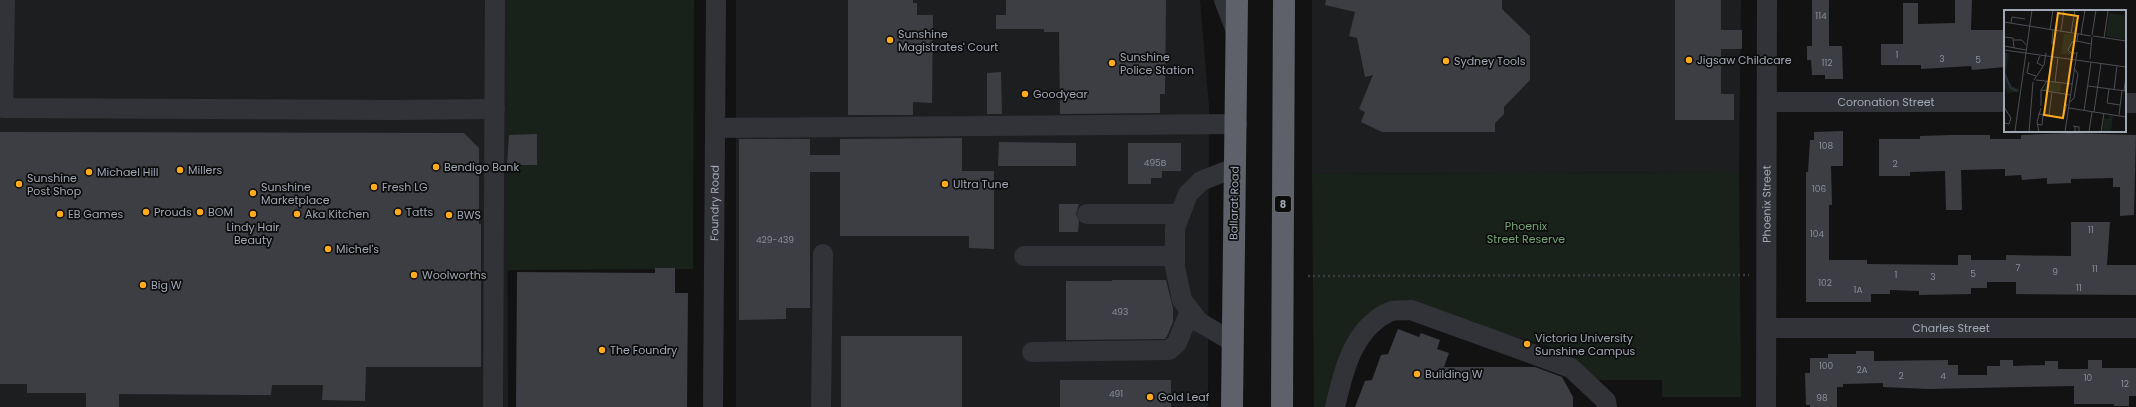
<svg xmlns="http://www.w3.org/2000/svg" width="2136" height="407" viewBox="0 0 2136 407" font-family="Poppins,sans-serif">
	<style>
		.built { fill: #1d1e20 }
		.green { fill: #19221a }
		.building { fill: #3d3e44 }
		.lines { fill: none; stroke-linecap: round; stroke-linejoin: round }
		.path { stroke: #383b40; stroke-width: 2.5; stroke-dasharray: 2 3; stroke-linecap: butt }
		.minor { stroke: #323339; stroke-width: 20 }
		.highway { stroke: #5e616a; stroke-width: 22 }
		.poi-dot { fill: #ffab1e; stroke: #0d0d0e; stroke-width: 1.5 }
		.labels { text-anchor: middle; dominant-baseline: central; stroke-width: 3.5; stroke-linejoin: round; paint-order: stroke }
		.number-label { font-size: 9px; fill: #888e99 }
		.shield { fill: #0d0d0e; stroke: #757a83; stroke-width: 1 }
		.shield-label { font-size: 10px; font-weight: bold; fill: #a1a8b5 }
		.poi-label { font-size: 11px; fill: #a1a8b5; stroke: #0d0d0e; text-anchor: start }
		.street-label { font-size: 11px; fill: #a1a8b5; stroke: #0d0d0e }
		.park-label { font-size: 11px; fill: #76a377; stroke: #0d0d0e }
		.inset-river { fill: none; stroke: #273138; stroke-width: 2 }
		.inset-road { fill: none; stroke: #4b4e54; stroke-width: 1 }
		.view { fill: #ffab1e; fill-opacity: 0.15; stroke: #ffab1e; stroke-width: 2 }
		.inset-edge { fill: none; stroke: #a1a8b5; stroke-width: 2 }
	</style>
	<rect width="100%" height="100%" fill="#121213"/>
	<!-- built -->
	<g class="built">
		<polygon points="0,0 507,0 508,407 0,407"/>
		<polygon points="736,0 1200,0 1209,106 1208,407 736,407"/>
		<polygon points="1312,0 1741,0 1739,172 1312,174"/>
	</g>
	<!-- green -->
	<g class="green">
		<polygon points="507,0 694,0 693,269 507,270"/>
		<polygon points="1739,172 1741,397 1662,397 1662,380 1595,380 1548,346 1402,305 1382,306 1367,314 1327,399 1326,407 1314,407 1312,174"/>
	</g>
	<!-- building -->
	<g class="building">
		<polygon points="848,0 913,0 913,3 917,3 917,15 933,15 932,103 913,102 913,115 848,115"/>
		<polygon points="1006,0 1166,0 1165,94 1160,94 1160,113 1060,114 1059,32 1044,32 1044,29 996,29 996,15 1006,15"/>
		<polygon points="1326,0 1502,0 1502,9 1530,36 1530,80 1504,107 1504,114 1495,123 1495,132 1382,132 1361,122 1365,112 1359,109 1373,75 1365,77 1357,38 1349,36 1355,12 1325,5"/>
		<polygon points="1675,0 1721,0 1721,30 1742,30 1742,49 1721,49 1721,94 1734,94 1734,120 1675,120"/>
		<polygon points="1812,0 1829,0 1829,46 1842,46 1843,79 1825,79 1825,75 1812,75 1811,60 1807,60 1807,46 1812,46"/>
		<polygon points="1955,0 1972,0 1971,30 2005,30 2005,67 1972,70 1971,66 1921,69 1921,65 1881,65 1881,44 1903,44 1903,3 1918,3 1918,24 1955,23"/>
		<polygon points="1001,72 1002,114 987,114 987,73"/>
		<polygon points="1843,131 1843,166 1831,166 1832,205 1829,205 1829,260 1867,260 1867,264 1958,265 1958,255 1971,255 1971,260 2006,260 2006,255 2071,256 2071,222 2110,222 2107,265 2136,265 2136,295 2016,294 2016,282 1987,282 1987,288 1971,288 1971,294 1919,295 1919,291 1890,290 1890,294 1871,294 1871,302 1806,302 1806,172 1808,172 1810,140 1814,140 1814,132"/>
		<polygon points="0,132 464,133 479,148 479,224 481,224 481,367 366,367 365,401 322,400 323,385 272,385 271,395 119,394 119,407 86,407 86,393 27,393 27,384 0,384"/>
		<polygon points="2071,133 2136,135 2134,215 2120,216 2120,187 2113,187 2113,178 2071,179 2071,183 2047,184 2047,178 2022,180 2021,175 2005,176 2005,169 1961,170 1962,210 1946,210 1945,171 1910,172 1910,176 1879,176 1879,139 1920,139 1920,136 1951,135 1990,135 1990,139 2021,139 2021,135"/>
		<polygon points="537,134 537,165 507,165 509,135"/>
		<polygon points="962,138 962,171 994,171 994,249 969,248 969,236 840,236 840,172 810,172 810,308 786,308 786,319 739,320 739,139 810,139 810,155 840,155 840,139"/>
		<polygon points="999,142 1076,143 1076,166 998,166"/>
		<polygon points="1128,143 1181,143 1181,171 1162,171 1162,178 1151,178 1151,184 1128,184"/>
		<polygon points="1059,204 1079,204 1076,214 1079,221 1078,232 1059,232"/>
		<polygon points="655,268 675,268 675,293 688,293 687,407 516,407 517,272 655,273"/>
		<polygon points="1112,280 1166,280 1173,308 1173,322 1167,336 1165,339 1066,340 1066,281 1112,281"/>
		<polygon points="1398,329 1419,337 1421,333 1440,340 1437,349 1449,353 1444,367 1535,367 1562,377 1573,397 1573,407 1355,407 1365,381 1372,380 1381,355 1388,354"/>
		<rect x="841" y="336" width="121" height="71"/>
		<polygon points="1856,351 1874,351 1874,361 1948,360 1948,365 1958,365 1958,375 1987,375 1987,366 2000,366 2000,360 2013,360 2013,366 2045,365 2045,361 2058,361 2058,369 2088,369 2088,360 2102,360 2102,368 2136,368 2136,396 2129,396 2129,406 2114,406 2114,404 2074,404 2074,386 1928,389 1883,387 1883,383 1843,384 1843,387 1837,387 1837,407 1810,407 1810,405 1806,405 1805,373 1810,373 1810,358 1828,358 1828,354 1856,354"/>
		<rect x="1060" y="380" width="111" height="27"/>
	</g>
	<g class="lines">
		<!-- path -->
		<polyline class="path" points="1308,276 1749,275"/>
		<!-- minor -->
		<g class="minor">
			<polyline points="5,0 3,108 394,110 495,109"/>
			<polyline points="1224,0 1236,31"/>
			<path id="s1" d="M1767 102H2005"/>
			<polyline points="2125,103 2136,103"/>
			<polyline points="715,128 1237,124"/>
			<polyline points="1087,214 1180,214"/>
			<polyline points="1024,256 1175,256"/>
			<path id="s2" d="M1767 328H2136"/>
			<polyline points="1233,342 1199,322 1182,300 1175,267 1175,228 1188,194 1201,181 1234,168"/>
			<polyline points="1032,352 1169,350 1177,343 1190,311"/>
			<polyline points="493,407 495,0"/>
			<path id="s3" d="M713 407 716 0"/>
			<polyline points="821,407 823,254"/>
			<path d="M1335 407C1343 373 1352 331 1387 313 1393 309 1404 311 1411 310L1571 368 1606 401 1607 407"/>
			<path id="s4" d="M1766 407 1767 0"/>
		</g>
		<!-- highway -->
		<g class="highway">
			<polyline points="1232,407 1237,0"/>
			<polyline points="1282,407 1284,0"/>
		</g>
	</g>
	<!-- markers -->
	<g class="poi-dot">
		<circle cx="890" cy="40" r="4"/>
		<circle cx="1689" cy="60" r="4"/>
		<circle cx="1446" cy="61" r="4"/>
		<circle cx="1112" cy="63" r="4"/>
		<circle cx="1025" cy="94" r="4"/>
		<circle cx="436" cy="167" r="4"/>
		<circle cx="180" cy="170" r="4"/>
		<circle cx="89" cy="172" r="4"/>
		<circle cx="19" cy="184" r="4"/>
		<circle cx="945" cy="184" r="4"/>
		<circle cx="374" cy="187" r="4"/>
		<circle cx="253" cy="193" r="4"/>
		<circle cx="146" cy="212" r="4"/>
		<circle cx="200" cy="212" r="4"/>
		<circle cx="398" cy="212" r="4"/>
		<circle cx="60" cy="214" r="4"/>
		<circle cx="253" cy="214" r="4"/>
		<circle cx="297" cy="214" r="4"/>
		<circle cx="449" cy="215" r="4"/>
		<circle cx="328" cy="249" r="4"/>
		<circle cx="414" cy="275" r="4"/>
		<circle cx="143" cy="285" r="4"/>
		<circle cx="1527" cy="344" r="4"/>
		<circle cx="602" cy="350" r="4"/>
		<circle cx="1417" cy="374" r="4"/>
		<circle cx="1150" cy="397" r="4"/>
	</g>
	<g class="labels">
		<!-- number labels -->
		<g class="number-label">
			<text x="1821" y="16">114</text>
			<text x="1897" y="55">1</text>
			<text x="1942" y="59">3</text>
			<text x="1978" y="60">5</text>
			<text x="1827" y="63">112</text>
			<text x="1826" y="146">108</text>
			<text x="1155" y="163">495B</text>
			<text x="1895" y="164">2</text>
			<text x="1819" y="189">106</text>
			<text x="2091" y="230">11</text>
			<text x="1817" y="234">104</text>
			<text x="775" y="240">429-439</text>
			<text x="2018" y="268">7</text>
			<text x="2095" y="269">11</text>
			<text x="2055" y="272">9</text>
			<text x="1973" y="274">5</text>
			<text x="1896" y="275">1</text>
			<text x="1933" y="277">3</text>
			<text x="1825" y="283">102</text>
			<text x="2079" y="288">11</text>
			<text x="1858" y="290">1A</text>
			<text x="1120" y="312">493</text>
			<text x="1826" y="366">100</text>
			<text x="1862" y="370">2A</text>
			<text x="1901" y="376">2</text>
			<text x="1943" y="376">4</text>
			<text x="2088" y="378">10</text>
			<text x="2125" y="384">12</text>
			<text x="1116" y="394">491</text>
			<text x="1822" y="398">98</text>
		</g>
		<!-- shield labels -->
		<rect class="shield" x="1275" y="196" width="16" height="16" rx="3"/>
		<g class="shield-label">
			<text x="1283" y="204">8</text>
		</g>
		<!-- poi labels -->
		<g class="poi-label">
			<text x="898" y="34">Sunshine<tspan x="898" dy="13">Magistrates' Court</tspan></text>
			<text x="1120" y="57">Sunshine<tspan x="1120" dy="13">Police Station</tspan></text>
			<text x="1697" y="60">Jigsaw Childcare</text>
			<text x="1454" y="61">Sydney Tools</text>
			<text x="1033" y="94">Goodyear</text>
			<text x="444" y="167">Bendigo Bank</text>
			<text x="188" y="170">Millers</text>
			<text x="97" y="172">Michael Hill</text>
			<text x="27" y="178">Sunshine<tspan x="27" dy="13">Post Shop</tspan></text>
			<text x="953" y="184">Ultra Tune</text>
			<text x="261" y="187">Sunshine<tspan x="261" dy="13">Marketplace</tspan></text>
			<text x="382" y="187">Fresh LG</text>
			<text x="154" y="212">Prouds</text>
			<text x="208" y="212">BOM</text>
			<text x="406" y="212">Tatts</text>
			<text x="68" y="214">EB Games</text>
			<text x="305" y="214">Aka Kitchen</text>
			<text x="457" y="215">BWS</text>
			<text x="253" y="227" text-anchor="middle">Lindy Hair<tspan x="253" dy="13">Beauty</tspan></text>
			<text x="336" y="249">Michel's</text>
			<text x="422" y="275">Woolworths</text>
			<text x="151" y="285">Big W</text>
			<text x="1535" y="338">Victoria University<tspan x="1535" dy="13">Sunshine Campus</tspan></text>
			<text x="610" y="350">The Foundry</text>
			<text x="1425" y="374">Building W</text>
			<text x="1158" y="397">Gold Leaf</text>
		</g>
		<!-- street labels -->
		<g class="street-label">
			<text stroke="none"><textPath href="#s1" startOffset="119">Coronation Street</textPath></text>
			<text stroke="none"><textPath href="#s3" startOffset="204">Foundry Road</textPath></text>
			<text transform="translate(1234 203) rotate(-89)">Ballarat Road</text>
			<text stroke="none"><textPath href="#s4" startOffset="203">Phoenix Street</textPath></text>
			<text stroke="none"><textPath href="#s2" startOffset="184">Charles Street</textPath></text>
		</g>
		<!-- park labels -->
		<g class="park-label">
			<text x="1526" y="226">Phoenix<tspan x="1526" dy="13">Street Reserve</tspan></text>
		</g>
	</g>
	<!-- overview -->
	<g transform="translate(2004 10)">
		<rect width="122" height="122" fill="#121213"/>
		<path d="M105 3 122 6V30L102 26ZM60 23 71 25 64 42 71 45 57 44ZM3 44H5L2 64 7 76 15 79V82L3 83 0 75ZM44 72 57 74 56 82 39 80ZM105 105 109 106 107 122H98L100 108 105 109Z" fill="#19221a"/>
		<path class="inset-river" d="M2 43 0 63 7 78 13 81"/>
		<path class="inset-road" d="M97 0H113M0 12 87 26M7 13 8 7 21 9M46 20 49 0M57 21 60 0M67 23 71 0M74 24 73 31 87 34M77 24 81 0M88 25 92 0M89 26 122 31M0 27 9 28 10 38M100 28 104 1M10 30H18L22 35M48 34 49 20M0 36 22 40M0 40 122 57M71 43H67L64 40 68 32 73 31M36 46 33 53 39 56M86 49 88 27M25 52 23 63 32 66M30 70 40 55 42 43M32 70 68 74M51 72 54 47M84 76 122 81M105 79 103 93 116 95M37 80 66 85M110 80 113 56M120 81 122 67M66 92 70 88 74 64 70 58M37 96V80L43 71M0 97 7 108 5 114 0 113M65 98 122 107M80 101 87 52M90 102 97 53M34 104 45 105 48 82M115 105 118 81M59 108 63 94M33 114 38 115 39 105M69 116 75 117V122L71 121V117M11 121 28 0M25 122 29 72M35 122 33 112 37 98M61 122 73 42 72 44M85 122 88 102M97 122 100 103"/>
		<path class="view" d="M54 3 74 6 59 108 40 105Z"/>
		<rect width="122" height="122" class="inset-edge"/>
	</g>
</svg>
